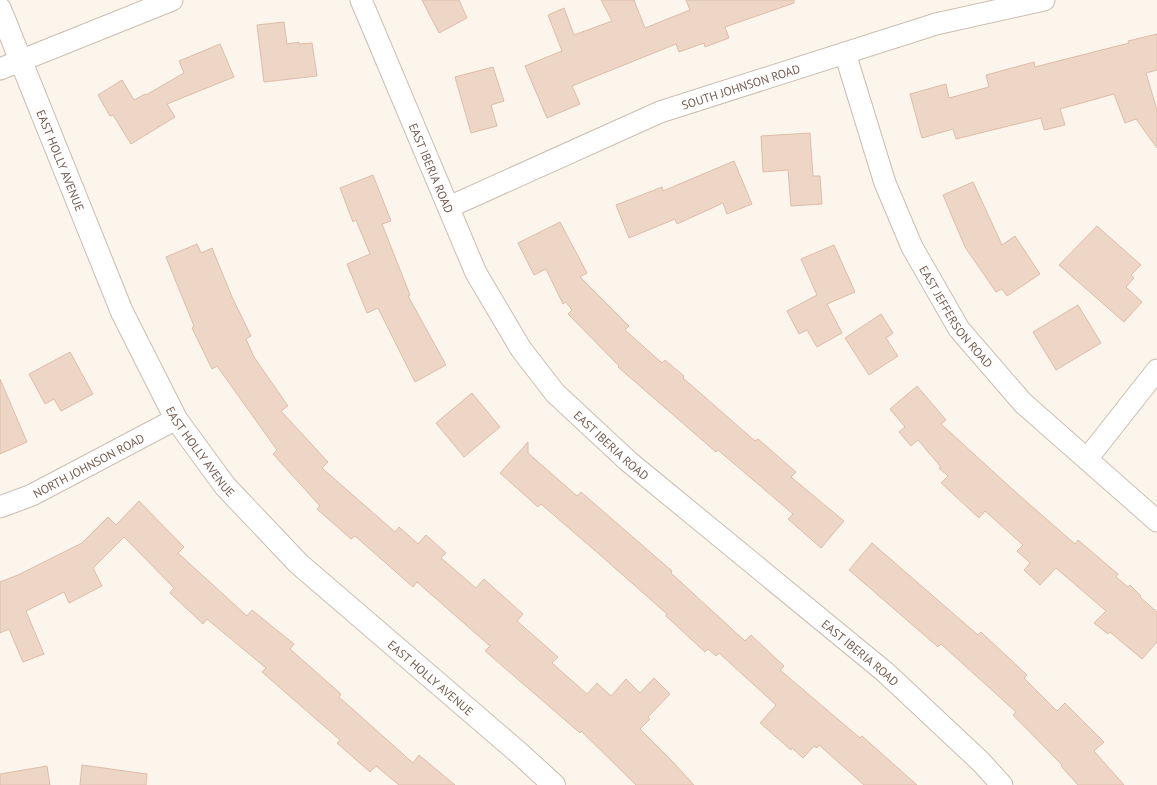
<svg xmlns="http://www.w3.org/2000/svg" width="1157" height="785" viewBox="0 0 1157 785" font-family="'PT Sans',sans-serif">
	<style>
		.building { fill: #edd6c6; stroke: #debda8 }
		.lines { fill: none; stroke-linecap: round; stroke-linejoin: round }
		.minor-casing { stroke: #ccbdb2; stroke-width: 23 }
		.tertiary-casing { stroke: #ccbdb2; stroke-width: 24 }
		.minor { stroke: #fff; stroke-width: 21 }
		.tertiary { stroke: #fff; stroke-width: 22 }
		.labels { text-anchor: middle; dominant-baseline: central; stroke-width: 4; stroke-linejoin: round; paint-order: stroke }
		.street-label { font-size: 12px; fill: #745d50; stroke: #fdf9f2 }
	</style>
	<rect width="100%" height="100%" fill="#fbf5eb"/>
	<!-- building -->
	<g class="building">
		<polygon points="422,0 459,0 467,18 439,33"/>
		<polygon points="601,0 634,0 645,28 690,10 686,0 794,0 794,3 725,27 729,38 705,47 704,43 679,52 676,44 572,86 580,104 547,118 525,66 562,51 548,15 564,8 574,35 612,21"/>
		<polygon points="284,22 287,44 299,42 299,44 312,43 317,76 264,82 257,25"/>
		<polygon points="1157,34 1157,70 1146,73 1157,110 1157,148 1136,119 1125,123 1114,94 1060,109 1065,125 1044,130 1041,118 956,139 953,129 922,138 910,94 946,84 949,98 989,87 986,75 1034,62 1035,67 1129,43 1128,41"/>
		<polygon points="220,44 234,77 167,104 175,117 131,144 113,115 110,116 98,95 122,80 134,100 145,94 146,95 184,73 179,61"/>
		<polygon points="493,67 504,101 491,105 497,126 471,133 455,77"/>
		<polygon points="810,133 813,176 820,176 822,204 791,206 788,170 763,172 761,136"/>
		<polygon points="734,161 752,204 727,214 723,203 677,224 675,219 629,238 616,205 662,187 663,191"/>
		<polygon points="373,175 391,221 382,224 410,295 408,296 446,365 415,382 378,308 367,313 347,264 370,254 356,220 353,222 340,188"/>
		<polygon points="973,182 1002,245 1015,236 1040,274 1007,296 1002,289 996,292 965,247 943,195"/>
		<polygon points="560,222 587,273 580,277 629,326 625,330 662,363 665,360 684,376 683,378 755,441 758,439 796,472 791,477 844,521 821,548 788,519 793,514 718,450 716,452 618,367 619,366 568,314 572,310 566,302 563,304 546,269 534,275 518,243"/>
		<polygon points="1097,226 1141,265 1131,275 1134,278 1126,287 1142,302 1124,322 1059,265"/>
		<polygon points="197,244 201,253 212,248 232,297 251,336 246,339 254,357 288,406 281,411 328,462 322,468 395,532 399,527 418,544 426,535 446,553 441,558 476,588 484,579 523,614 517,621 558,657 552,663 587,694 597,683 611,696 626,679 640,693 654,678 670,694 648,717 650,719 640,729 672,761 694,785 636,785 581,731 580,733 485,651 490,646 417,582 413,587 355,536 351,539 317,509 320,506 273,454 277,450 217,366 212,369 192,328 194,326 166,257"/>
		<polygon points="834,245 855,292 827,304 842,333 817,347 807,330 799,334 787,311 817,295 801,259"/>
		<polygon points="1078,305 1101,343 1056,370 1033,332"/>
		<polygon points="881,314 893,333 886,338 898,356 869,375 845,338"/>
		<polygon points="70,352 93,394 61,411 54,399 45,404 29,374"/>
		<polygon points="0,379 27,442 0,454"/>
		<polygon points="917,386 946,420 941,424 1020,496 1075,544 1078,540 1118,574 1116,577 1128,587 1130,585 1141,596 1140,597 1157,612 1157,642 1142,659 1110,632 1108,634 1094,623 1106,611 1056,568 1040,585 1024,570 1030,563 1017,551 1023,545 985,511 979,518 941,483 948,476 939,468 941,467 918,440 911,446 899,432 905,427 890,409"/>
		<polygon points="472,393 500,427 464,457 436,423"/>
		<polygon points="528,442 528,453 577,496 581,492 627,532 672,571 671,573 745,641 751,635 784,666 780,670 860,738 862,736 917,785 864,785 819,745 817,748 814,746 803,758 792,748 791,750 760,723 776,705 719,653 716,656 708,649 705,652 666,616 667,614 599,554 541,504 538,507 500,473"/>
		<polygon points="139,501 184,547 178,553 247,616 252,610 294,644 290,649 341,694 339,697 413,763 419,755 455,785 399,785 376,766 370,772 337,743 340,740 262,672 266,668 207,619 203,624 170,593 174,588 124,537 93,568 102,586 69,603 64,592 26,611 44,654 23,662 9,629 0,633 0,582 18,575 82,543 108,517 116,525"/>
		<polygon points="872,543 978,635 981,632 1027,675 1024,678 1057,711 1065,703 1104,742 1094,751 1124,785 1078,785 1061,766 1062,765 1013,715 1016,712 941,644 938,647 849,570"/>
		<polygon points="82,765 147,774 146,785 80,785"/>
		<polygon points="47,766 50,785 0,785 0,774"/>
	</g>
	<g class="lines">
		<!-- minor casing -->
		<g class="minor-casing">
			<g id="minor">
				<path id="s1" d="M361 0 476 273 521 349 555 393 628 461 885 672 981 762 1002 785"/>
				<path id="s2" d="M845 53 885 183 912 247 959 329 1023 403 1157 521"/>
				<polyline points="0,69 172,0"/>
				<path id="s3" d="M449 207 660 112 936 24 1044 0"/>
				<polyline points="1087,459 1157,370"/>
				<path id="s4" d="M0 507 32 495 176 419"/>
			</g>
		</g>
		<!-- tertiary casing -->
		<g class="tertiary-casing">
			<g id="tertiary">
				<path id="s5" d="M0 9 122 312 176 419 225 486 299 564 519 753 554 785"/>
			</g>
		</g>
		<!-- minor -->
		<use href="#minor" class="minor"/>
		<!-- tertiary -->
		<use href="#tertiary" class="tertiary"/>
	</g>
	<g class="labels">
		<!-- street labels -->
		<g class="street-label">
			<text stroke="none"><textPath href="#s3" startOffset="316">SOUTH JOHNSON ROAD</textPath></text>
			<text stroke="none"><textPath href="#s5" startOffset="163">EAST HOLLY AVENUE</textPath></text>
			<text stroke="none"><textPath href="#s1" startOffset="182">EAST IBERIA ROAD</textPath></text>
			<text stroke="none"><textPath href="#s2" startOffset="288">EAST JEFFERSON ROAD</textPath></text>
			<text stroke="none"><textPath href="#s1" startOffset="517">EAST IBERIA ROAD</textPath></text>
			<text stroke="none"><textPath href="#s5" startOffset="487">EAST HOLLY AVENUE</textPath></text>
			<text stroke="none"><textPath href="#s4" startOffset="98">NORTH JOHNSON ROAD</textPath></text>
			<text stroke="none"><textPath href="#s1" startOffset="841">EAST IBERIA ROAD</textPath></text>
			<text stroke="none"><textPath href="#s5" startOffset="811">EAST HOLLY AVENUE</textPath></text>
		</g>
	</g>
</svg>
